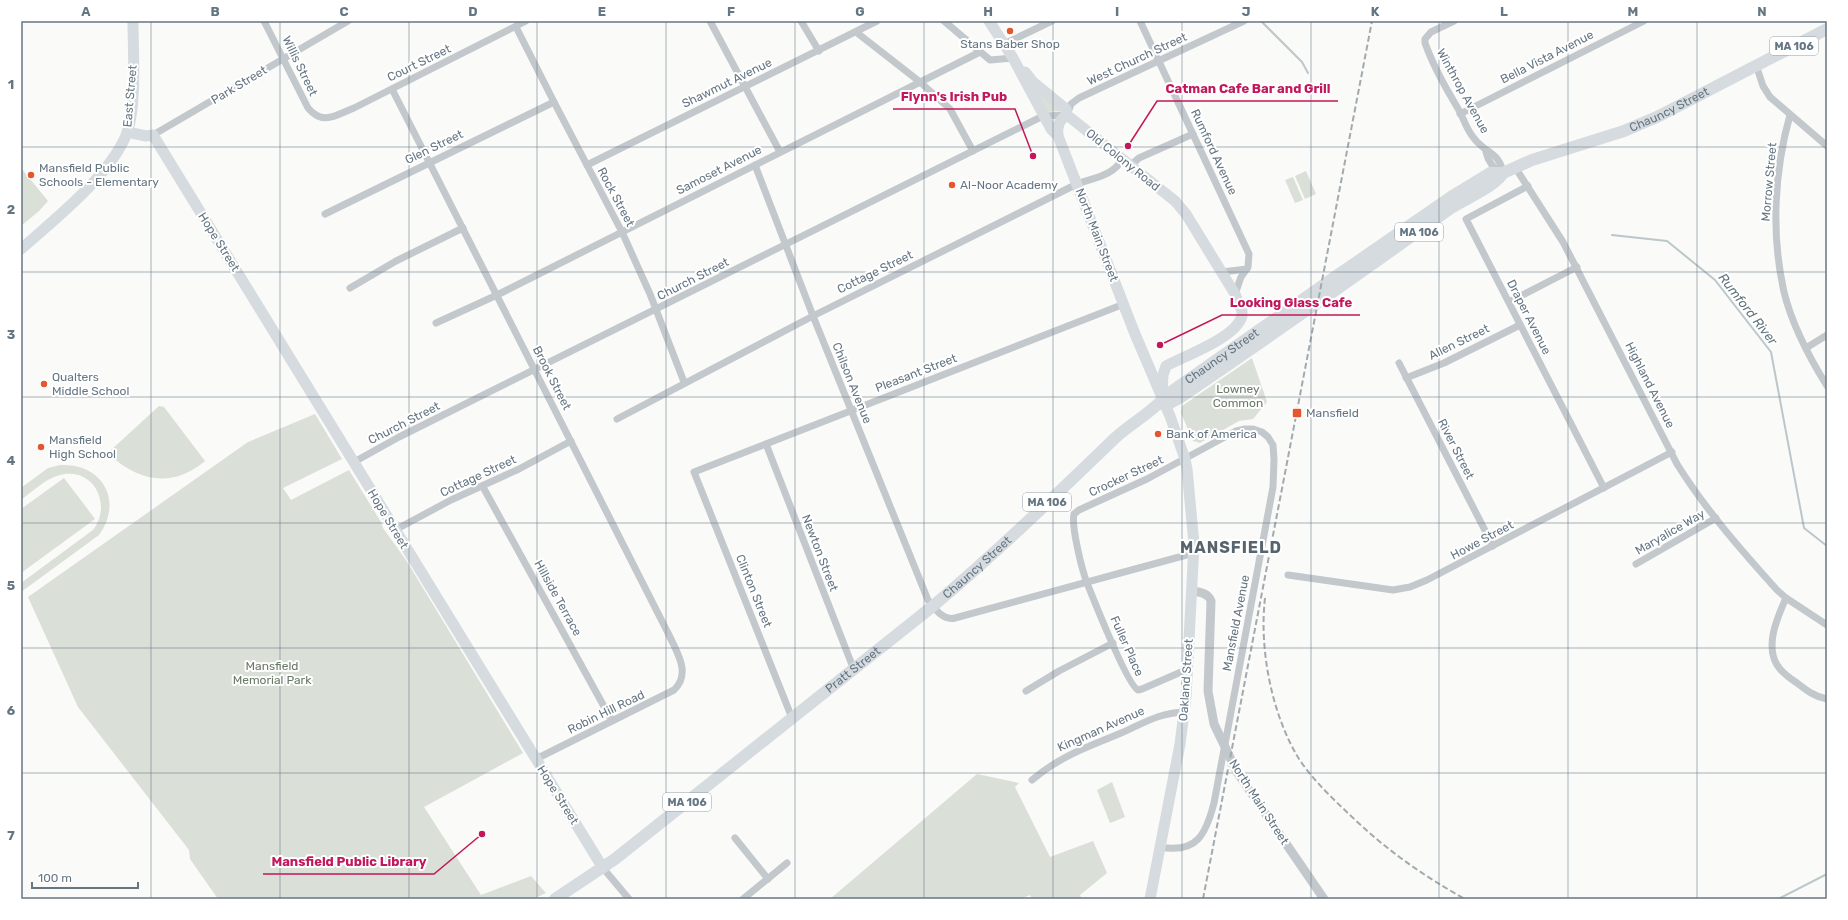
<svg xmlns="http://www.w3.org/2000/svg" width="1848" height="920" viewBox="0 0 1848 920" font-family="Rubik,sans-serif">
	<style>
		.green { fill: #dadfd7 }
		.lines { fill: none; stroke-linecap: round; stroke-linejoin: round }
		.stream { stroke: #bbc7cb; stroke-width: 2 }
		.minor { stroke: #c3c8cc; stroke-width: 7 }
		.tertiary { stroke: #c3c8cc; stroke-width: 9 }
		.secondary { stroke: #d6dbdf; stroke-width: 11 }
		.primary { stroke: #d6dbdf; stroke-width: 12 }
		.rail { stroke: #a2aab0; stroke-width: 2; stroke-dasharray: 6 3; stroke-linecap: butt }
		.grid { fill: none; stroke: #657683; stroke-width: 1; stroke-opacity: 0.55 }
		.poi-dot { fill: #e4572e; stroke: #fff; stroke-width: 1.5 }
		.labels { text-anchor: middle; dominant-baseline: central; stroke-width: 4; stroke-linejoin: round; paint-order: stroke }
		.shield { fill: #fff; stroke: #939fa8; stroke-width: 1 }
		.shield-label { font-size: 11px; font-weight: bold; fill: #657683 }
		.poi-label { font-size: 12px; fill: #657683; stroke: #fff; text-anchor: start }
		.street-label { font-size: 12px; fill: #657683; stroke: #fff }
		.park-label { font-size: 12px; fill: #687a64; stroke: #fff }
		.water-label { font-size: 13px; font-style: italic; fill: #60757c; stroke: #fff }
		.district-label { font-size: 16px; font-weight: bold; letter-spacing: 1px; fill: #57646e; stroke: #fff }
		.leader { fill: none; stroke: #c2185b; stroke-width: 1.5 }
		.callout-dot { fill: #c2185b; stroke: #fff; stroke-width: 1.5 }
		.callout-label { font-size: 13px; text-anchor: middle; font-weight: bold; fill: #c2185b; stroke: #fff; stroke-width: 4; stroke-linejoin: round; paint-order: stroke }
		.neatline { fill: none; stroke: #657683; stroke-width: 1.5 }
		.grid-label { font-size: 13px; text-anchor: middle; font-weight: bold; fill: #657683 }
	</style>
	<rect width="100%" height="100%" fill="#fafaf8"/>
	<!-- green -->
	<g class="green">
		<polygon points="1034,87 1065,111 1046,112"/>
		<polygon points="21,168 48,201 39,211 21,226"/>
		<polygon points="1306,171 1316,194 1305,199 1295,176"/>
		<polygon points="1293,177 1303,200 1295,203 1285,180"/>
		<polygon points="1252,358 1267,402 1253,419 1239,421 1200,443 1193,441 1181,413 1182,406"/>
		<path d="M159 406 164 407 205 461C173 488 139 482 110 455V451Z"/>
		<polygon points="315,414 342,459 283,488 291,500 349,470 381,522 383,528 406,560 523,753 424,807 481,895 531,876 546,893 533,899 218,899 190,859 189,850 78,707 28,597 248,442"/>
		<path d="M60 465C102 463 124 500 99 535L21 592V583L93 530C113 504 93 466 60 475 45 479 33 491 21 500V488L48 468Z"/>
		<polygon points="64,478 95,519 21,573 21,509"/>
		<polygon points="977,774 1019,783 1015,787 1050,857 1093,841 1107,873 1080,895 1082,899 1032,899 1030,895 1020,899 830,899"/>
		<polygon points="1112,782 1125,817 1110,823 1097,790"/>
	</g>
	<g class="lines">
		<!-- stream -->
		<g class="stream">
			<polyline points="1261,21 1302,62 1308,73"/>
			<polyline points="1612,235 1667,241 1715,280 1771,352 1804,528 1827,546"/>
			<polyline points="1778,899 1827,874"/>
		</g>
		<!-- minor -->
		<g class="minor">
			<path d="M264 21 308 108C323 126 336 115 354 108L526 21"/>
			<polyline points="710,21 780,152"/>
			<polyline points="801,21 819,51"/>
			<polyline points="944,21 990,60 1013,58"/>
			<polyline points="1140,21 1249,254 1248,267 1241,277 1235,294"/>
			<path d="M1454 21 1431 32 1425 39V43C1434 68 1447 90 1460 112 1464 120 1467 130 1473 137 1485 154 1499 151 1503 173"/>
			<polyline points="516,27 554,102 622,232 650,294 684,382"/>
			<polyline points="856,32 920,82 950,109 973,151"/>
			<polyline points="1004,44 1052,21"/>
			<polyline points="1756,65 1763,86 1770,97 1827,146"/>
			<path d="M392 89 668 633C676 651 692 673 674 690L536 759"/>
			<polyline points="1460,114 1644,21"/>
			<path d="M1790 115C1774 172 1771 234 1784 292 1792 325 1809 357 1827 386"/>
			<polyline points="153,135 348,21"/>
			<path d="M1486 152C1488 161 1492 167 1500 172"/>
			<polyline points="587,165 877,21"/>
			<path d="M755 165 813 316 928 600C935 609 943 621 955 618L1194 553"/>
			<polyline points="1131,165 1139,158 1193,134"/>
			<path d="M1515 167 1563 242 1677 464C1705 509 1741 550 1777 590L1786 598 1827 625"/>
			<polyline points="1528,186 1466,219 1604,488"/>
			<polyline points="325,214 554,102"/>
			<polyline points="1222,272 1247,269"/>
			<polyline points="350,288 396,261 463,228"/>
			<polyline points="1509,302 1577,267"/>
			<polyline points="436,323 497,295 980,52"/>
			<polyline points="1806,348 1827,335"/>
			<polyline points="1399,363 1493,546"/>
			<polyline points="1406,378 1444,363 1520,325"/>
			<path d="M617 419 813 316 1077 184C1093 178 1115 175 1122 159"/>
			<polyline points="766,444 854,670"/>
			<polyline points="354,462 399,437 1043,116 1067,115 1071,104 1079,98 1244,21"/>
			<polyline points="483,487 612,721"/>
			<polyline points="395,530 451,500 519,469 571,441"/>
			<polyline points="1636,564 1716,518"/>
			<polyline points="1288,575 1393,590 1410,587 1427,580 1672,452"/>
			<path d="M1786 598C1777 618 1763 649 1780 669 1785 675 1791 679 1797 683 1806 690 1815 697 1827 699"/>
			<polyline points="1026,691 1059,671 1113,643"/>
			<polyline points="792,718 694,472 1124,304"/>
			<path d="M1032 780C1062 755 1086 748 1121 733 1144 723 1159 713 1184 712"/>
			<polyline points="735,838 768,879"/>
			<path d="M1160 847C1197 854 1206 834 1214 803L1273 487 1274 460 1273 445 1268 437 1262 432 1253 429H1245L1236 431 1147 479 1079 510 1074 514C1071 526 1082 570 1087 583 1093 598 1128 686 1138 690L1142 689 1188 669"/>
			<polyline points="603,868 629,899"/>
			<polyline points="743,899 787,863"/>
		</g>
		<!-- tertiary -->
		<path class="tertiary" d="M1192 591C1200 592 1208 593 1211 601L1208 691 1214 724 1237 772 1324 899"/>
		<!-- secondary -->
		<g class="secondary">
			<polyline points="989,21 1013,58 1051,129 1058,136 1135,334 1170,416 1185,459 1187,469 1194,544 1186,697 1180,744 1150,899"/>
			<path d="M1025 72 1033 82 1066 109 1067 115 1175 201 1186 214 1235 294 1242 311V316C1236 338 1186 355 1166 366L1163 375 1162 394"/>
			<polyline points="127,132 146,136 153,135 603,868"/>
			<path d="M1058 136C1057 126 1059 120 1067 115"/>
			<path d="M21 249C54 220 111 175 127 133 137 105 133 52 133 21"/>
		</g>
		<!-- primary -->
		<g class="primary">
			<path d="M1162 400 1170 403 1181 397C1272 335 1362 272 1451 208 1465 199 1496 186 1503 173"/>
			<path id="s1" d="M555 899 615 859 933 606C996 553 1055 496 1114 439 1131 423 1153 412 1168 394L1335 277 1454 195 1490 173H1503L1532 160 1624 131 1659 116 1827 29"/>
		</g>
		<!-- rail -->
		<g class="rail">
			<path d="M1265 598C1259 650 1272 715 1299 759 1313 780 1332 798 1350 815 1385 849 1422 875 1465 899"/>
			<polyline points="1203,899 1372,21"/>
		</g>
	</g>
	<!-- grid -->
	<path class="grid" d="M151 21V899M280 21V899M409 21V899M537 21V899M666 21V899M795 21V899M924 21V899M1053 21V899M1182 21V899M1311 21V899M1439 21V899M1568 21V899M1697 21V899M21 147H1827M21 272H1827M21 397H1827M21 523H1827M21 648H1827M21 773H1827"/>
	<!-- markers -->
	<g class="poi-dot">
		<circle cx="1010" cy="31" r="4"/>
		<circle cx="31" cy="175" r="4"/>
		<circle cx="952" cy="185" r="4"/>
		<circle cx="44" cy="384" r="4"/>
		<rect x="1292" y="408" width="10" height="10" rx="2"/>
		<circle cx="1158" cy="434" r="4"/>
		<circle cx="41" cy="447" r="4"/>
	</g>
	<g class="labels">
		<!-- shield labels -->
		<g class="shield">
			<rect x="1770" y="37" width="48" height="18" rx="3"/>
			<rect x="1395" y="223" width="48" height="18" rx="3"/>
			<rect x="1023" y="493" width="48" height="18" rx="3"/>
			<rect x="663" y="793" width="48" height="18" rx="3"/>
		</g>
		<g class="shield-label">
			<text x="1794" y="46">MA 106</text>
			<text x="1419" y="232">MA 106</text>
			<text x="1047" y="502">MA 106</text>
			<text x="687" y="802">MA 106</text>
		</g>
		<!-- poi labels -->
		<g class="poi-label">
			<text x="1010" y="44" text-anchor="middle">Stans Baber Shop</text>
			<text x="39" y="168">Mansfield Public<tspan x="39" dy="14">Schools - Elementary</tspan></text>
			<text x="960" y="185">Al-Noor Academy</text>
			<text x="52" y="377">Qualters<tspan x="52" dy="14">Middle School</tspan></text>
			<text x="1306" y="413">Mansfield</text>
			<text x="1166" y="434">Bank of America</text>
			<text x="49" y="440">Mansfield<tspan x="49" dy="14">High School</tspan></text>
		</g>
		<!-- street labels -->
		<g class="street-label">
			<text transform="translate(1547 57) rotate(-27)">Bella Vista Avenue</text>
			<text transform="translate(1137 59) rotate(-25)">West Church Street</text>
			<text transform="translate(419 63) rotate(-26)">Court Street</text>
			<text transform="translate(300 66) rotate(64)">Willis Street</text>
			<text transform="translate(727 83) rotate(-26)">Shawmut Avenue</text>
			<text transform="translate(239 85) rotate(-31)">Park Street</text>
			<text transform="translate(1463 91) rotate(61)">Winthrop Avenue</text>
			<text transform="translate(130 96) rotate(-85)">East Street</text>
			<text stroke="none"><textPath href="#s1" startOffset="1377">Chauncy Street</textPath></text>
			<text transform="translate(434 147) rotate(-26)">Glen Street</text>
			<text transform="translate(1214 152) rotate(65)">Rumford Avenue</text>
			<text transform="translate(1123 160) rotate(39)">Old Colony Road</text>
			<text transform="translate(719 170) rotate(-27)">Samoset Avenue</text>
			<text transform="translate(1769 182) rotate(-85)">Morrow Street</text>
			<text transform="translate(616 197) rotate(62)">Rock Street</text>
			<text transform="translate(1097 235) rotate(69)">North Main Street</text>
			<text transform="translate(219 242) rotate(58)">Hope Street</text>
			<text transform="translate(875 272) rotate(-26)">Cottage Street</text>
			<text transform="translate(693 279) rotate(-27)">Church Street</text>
			<text transform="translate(1529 317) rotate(63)">Draper Avenue</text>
			<text transform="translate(1459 342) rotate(-26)">Allen Street</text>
			<text stroke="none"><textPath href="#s1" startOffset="861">Chauncy Street</textPath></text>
			<text transform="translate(916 373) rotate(-21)">Pleasant Street</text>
			<text transform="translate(552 378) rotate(63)">Brook Street</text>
			<text transform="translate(852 383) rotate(68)">Chilson Avenue</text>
			<text transform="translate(1650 385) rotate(63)">Highland Avenue</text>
			<text transform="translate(404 423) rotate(-27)">Church Street</text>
			<text transform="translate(1456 449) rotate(63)">River Street</text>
			<text transform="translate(478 476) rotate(-25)">Cottage Street</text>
			<text transform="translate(1126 476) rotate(-25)">Crocker Street</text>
			<text transform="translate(388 519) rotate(59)">Hope Street</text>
			<text transform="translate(1670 532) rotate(-30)">Maryalice Way</text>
			<text transform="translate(1482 540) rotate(-28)">Howe Street</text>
			<text transform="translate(820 553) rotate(69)">Newton Street</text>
			<text stroke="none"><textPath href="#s1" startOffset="537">Chauncy Street</textPath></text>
			<text transform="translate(754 591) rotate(68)">Clinton Street</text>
			<text transform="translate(558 598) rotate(61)">Hillside Terrace</text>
			<text transform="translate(1236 623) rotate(-79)">Mansfield Avenue</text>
			<text transform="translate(1127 646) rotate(66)">Fuller Place</text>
			<text stroke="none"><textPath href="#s1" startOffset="376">Pratt Street</textPath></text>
			<text transform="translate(1186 680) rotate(-86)">Oakland Street</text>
			<text transform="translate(606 712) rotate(-26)">Robin Hill Road</text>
			<text transform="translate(1101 729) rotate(-24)">Kingman Avenue</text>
			<text transform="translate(558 795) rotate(58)">Hope Street</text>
			<text transform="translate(1259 802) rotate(57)">North Main Street</text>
		</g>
		<!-- park labels -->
		<g class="park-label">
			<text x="1238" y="389">Lowney<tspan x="1238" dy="14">Common</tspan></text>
			<text x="272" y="666">Mansfield<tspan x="272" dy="14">Memorial Park</tspan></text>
		</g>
		<!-- water labels -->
		<g class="water-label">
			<text transform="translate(1748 309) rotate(52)">Rumford River</text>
		</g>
		<!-- district labels -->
		<g class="district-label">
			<text x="1231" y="547">MANSFIELD</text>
		</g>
	</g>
	<!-- callouts -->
	<path class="leader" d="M1128 146L1157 101H1338M1033 156L1015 109H893M1160 345L1222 315H1360M482 834L434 874H263"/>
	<g class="callout-dot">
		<circle cx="1128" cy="146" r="4"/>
		<circle cx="1033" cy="156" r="4"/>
		<circle cx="1160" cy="345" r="4"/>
		<circle cx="482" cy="834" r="4"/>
	</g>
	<g class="callout-label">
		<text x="1248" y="93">Catman Cafe Bar and Grill</text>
		<text x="954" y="101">Flynn's Irish Pub</text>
		<text x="1291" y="307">Looking Glass Cafe</text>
		<text x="349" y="866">Mansfield Public Library</text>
	</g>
	<!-- border -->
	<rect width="1848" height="920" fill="none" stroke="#ffffff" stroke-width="44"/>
	<!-- scale -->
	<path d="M32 882v6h106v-6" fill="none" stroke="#657683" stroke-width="2"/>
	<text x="38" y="882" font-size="12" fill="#657683" stroke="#ffffff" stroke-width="3" paint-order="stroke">100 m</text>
	<rect x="22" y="22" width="1804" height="876" class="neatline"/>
	<g class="grid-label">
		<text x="86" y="16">A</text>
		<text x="215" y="16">B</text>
		<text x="344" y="16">C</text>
		<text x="473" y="16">D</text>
		<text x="602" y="16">E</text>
		<text x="731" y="16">F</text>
		<text x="860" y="16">G</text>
		<text x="988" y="16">H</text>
		<text x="1117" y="16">I</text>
		<text x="1246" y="16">J</text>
		<text x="1375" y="16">K</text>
		<text x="1504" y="16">L</text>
		<text x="1633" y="16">M</text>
		<text x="1762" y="16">N</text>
		<text x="11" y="89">1</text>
		<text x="11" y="214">2</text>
		<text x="11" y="339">3</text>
		<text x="11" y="465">4</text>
		<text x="11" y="590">5</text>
		<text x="11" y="715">6</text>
		<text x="11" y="840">7</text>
	</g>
</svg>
